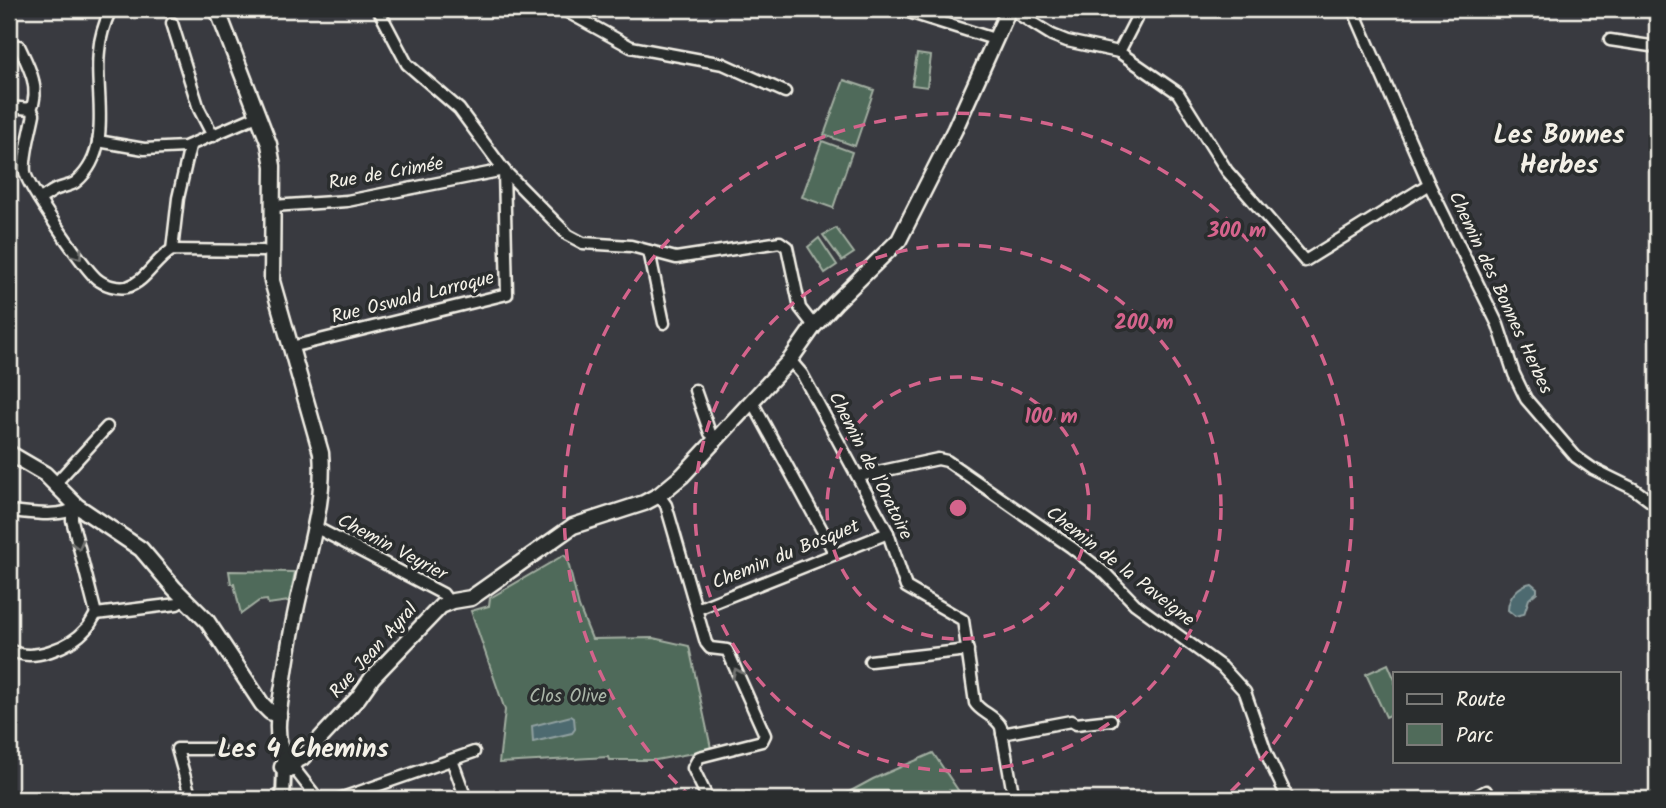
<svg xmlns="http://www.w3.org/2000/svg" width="1666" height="808" viewBox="0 0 1666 808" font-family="Kalam,sans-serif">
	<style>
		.green { fill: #506b5a; stroke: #a2aea1; stroke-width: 2 }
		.water { fill: #4d6a70; stroke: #90a0a0; stroke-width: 2 }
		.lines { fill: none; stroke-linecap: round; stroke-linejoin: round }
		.minor-casing { stroke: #f4f1e8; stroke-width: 15 }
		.tertiary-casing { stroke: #f4f1e8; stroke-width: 18 }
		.secondary-casing { stroke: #f4f1e8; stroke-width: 19 }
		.minor { stroke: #2a2d2e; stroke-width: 10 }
		.tertiary { stroke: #2a2d2e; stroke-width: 12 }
		.secondary { stroke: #2a2d2e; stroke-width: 14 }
		.oneway { stroke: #71726f }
		.ring { fill: none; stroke: #d4648c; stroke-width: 3.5; stroke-dasharray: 12 9 }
		.labels { text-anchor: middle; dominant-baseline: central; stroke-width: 7; stroke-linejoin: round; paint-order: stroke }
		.street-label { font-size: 19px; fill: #f4f1e8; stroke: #2a2d2e }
		.park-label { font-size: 19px; fill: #aab5a8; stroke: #2a2d2e }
		.district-label { font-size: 26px; font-weight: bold; fill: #f4f1e8; stroke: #2a2d2e }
		.centre { fill: #d4648c; stroke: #2a2d2e; stroke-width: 3.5 }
		.ring-label { font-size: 21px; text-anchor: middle; font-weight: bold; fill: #d4648c; stroke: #2a2d2e; stroke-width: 7; stroke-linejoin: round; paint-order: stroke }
	</style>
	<rect width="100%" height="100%" fill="#393a40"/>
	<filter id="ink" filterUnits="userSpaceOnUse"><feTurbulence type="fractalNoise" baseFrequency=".0143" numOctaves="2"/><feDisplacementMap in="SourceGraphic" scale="14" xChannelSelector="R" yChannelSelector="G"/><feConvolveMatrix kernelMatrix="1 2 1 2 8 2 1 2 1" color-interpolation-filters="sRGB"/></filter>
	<g filter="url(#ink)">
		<!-- green -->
		<g class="green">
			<polygon points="917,54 931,56 927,87 912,85"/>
			<polygon points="844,80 874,90 855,146 824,135"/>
			<polygon points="822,141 852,152 833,208 802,197"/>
			<polygon points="836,228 854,253 842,261 823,235"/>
			<polygon points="819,238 837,265 825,273 808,247"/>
			<polygon points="564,555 567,558 579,607 592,639 653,638 689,646 711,748 709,750 656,760 609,760 608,757 499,763 505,710 471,611 489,606 490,598"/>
			<polygon points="229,571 295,572 289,601 268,604 267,600 259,601 241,614 234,584 231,584"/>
			<polygon points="1388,664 1395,680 1395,713 1386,717 1366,674"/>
			<polygon points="933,753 964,799 836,799 873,779"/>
		</g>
		<!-- water -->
		<g class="water">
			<path d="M1531 583 1537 588V592L1529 599 1524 614 1515 616 1508 610C1508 597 1519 585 1531 583Z"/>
			<polygon points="571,716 574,718 575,729 572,733 533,742 532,726"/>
		</g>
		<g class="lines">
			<!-- minor casing -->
			<g class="minor-casing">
				<g id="minor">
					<polyline points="378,9 407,64 459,109 504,170 568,235 583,243 631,246 676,258 780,242 787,247 800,308 814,326"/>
					<polyline points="562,9 631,47 723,64 785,92"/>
					<polyline points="899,9 994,39"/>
					<polyline points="1010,9 1052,35 1067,41 1119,52 1178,93 1227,171 1305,261 1429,184"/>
					<polyline points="1353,9 1429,184 1498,325 1514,374 1526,399 1576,457 1593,469 1634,489 1657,506"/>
					<polyline points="172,23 199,109 213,136"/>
					<polyline points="1610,40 1657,47"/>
					<path d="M9 45 19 46C28 65 41 88 31 109"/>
					<polyline points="1119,52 1141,9"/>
					<path d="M9 107 31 109 34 114C31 130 23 157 25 172 27 186 85 269 97 279 104 285 118 289 127 287 146 282 155 259 172 250L263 251"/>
					<polyline points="98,141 144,149 185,147 257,116"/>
					<path d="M39 199C44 197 48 194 53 191 61 186 71 187 77 181 114 149 94 92 99 51 100 36 105 22 111 9"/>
					<polyline points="273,206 347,201 504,170 507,294 291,347"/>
					<polyline points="172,250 178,198 190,146"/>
					<polyline points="649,251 664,323"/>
					<path d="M790 360 802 374 888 533 906 587 963 620 975 703C981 713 995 715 1001 727L1014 799"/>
					<polyline points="695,390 710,433 716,438"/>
					<polyline points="749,402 755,407 835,554"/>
					<polyline points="859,476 938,459 947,461 1071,547 1106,574 1135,604 1222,667 1245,692 1267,755 1288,799"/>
					<polyline points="55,484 107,427"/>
					<polyline points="659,495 666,505 706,643 710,648 727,650 765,735 762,741 699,757 693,768 708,799"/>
					<polyline points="77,506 72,514 72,520 96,614"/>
					<path d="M9 511C28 512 60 519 76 507"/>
					<polyline points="315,527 443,594 449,602"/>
					<polyline points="697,609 888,533"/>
					<polyline points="96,614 177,604 186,598"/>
					<path d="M9 649C30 664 71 647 87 628 91 624 93 618 96 614"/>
					<polyline points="870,661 968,650"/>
					<polyline points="1002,734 1071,721 1076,724 1111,720"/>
					<polyline points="452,760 466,799"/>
					<polyline points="293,767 318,799"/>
					<polyline points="191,799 177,749 219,749"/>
					<polyline points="339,799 474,752"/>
					<polyline points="1471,799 1486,791"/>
				</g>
			</g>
			<!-- tertiary casing -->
			<g class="tertiary-casing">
				<polyline id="tertiary" points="283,799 284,769"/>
			</g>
			<!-- secondary casing -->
			<g class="secondary-casing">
				<g id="secondary">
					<path d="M217 9 269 144 273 166 272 281 321 453C325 496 312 538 303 580 294 615 288 650 283 685 279 710 273 736 285 759"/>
					<polyline points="9,453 45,474 77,506 141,549 174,588 207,621 262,704 270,712 279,716"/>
					<polyline points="285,759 282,767 286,770 292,769 294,762 302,758 358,698 372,678 441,606 453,601 471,598 573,526 644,503 659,495 682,476 790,360 814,326 835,303 899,240 955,129 1009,9"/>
				</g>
			</g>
			<!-- minor -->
			<use href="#minor" class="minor"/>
			<!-- tertiary -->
			<use href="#tertiary" class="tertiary"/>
			<!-- secondary -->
			<use href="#secondary" class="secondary"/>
		</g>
		<!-- one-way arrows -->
		<defs><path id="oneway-chevron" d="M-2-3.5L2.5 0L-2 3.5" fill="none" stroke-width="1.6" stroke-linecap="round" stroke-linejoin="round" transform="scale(1.75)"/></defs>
		<g class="oneway">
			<use href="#oneway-chevron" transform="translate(78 255) rotate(54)"/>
			<use href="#oneway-chevron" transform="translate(78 545) rotate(75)"/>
			<use href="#oneway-chevron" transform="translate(737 673) rotate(-114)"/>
		</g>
	</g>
	<!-- distance rings -->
	<g class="ring">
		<circle cx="958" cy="508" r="131"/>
		<circle cx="958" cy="508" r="263"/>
		<path d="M692 798A394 394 0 1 1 1224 798"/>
	</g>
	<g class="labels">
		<!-- street labels -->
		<g class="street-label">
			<text transform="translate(386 174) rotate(-10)">Rue de Crimée</text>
			<text transform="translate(1500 293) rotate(65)">Chemin des Bonnes Herbes</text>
			<text transform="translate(413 298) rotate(-14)">Rue Oswald Larroque</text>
			<text transform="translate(870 466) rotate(63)">Chemin de l'Oratoire</text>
			<text transform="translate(392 548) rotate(28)">Chemin Veyrier</text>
			<text transform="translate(786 555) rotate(-22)">Chemin du Bosquet</text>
			<text transform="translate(1120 567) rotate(38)">Chemin de la Paveigne</text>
			<text transform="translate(374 651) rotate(-48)">Rue Jean Ayral</text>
		</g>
		<!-- park labels -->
		<g class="park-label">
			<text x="568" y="697">Clos Olive</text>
		</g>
		<!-- district labels -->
		<g class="district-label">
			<text x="1559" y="136">Les Bonnes<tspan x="1559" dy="30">Herbes</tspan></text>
			<text x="303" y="750">Les 4 Chemins</text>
		</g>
	</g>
	<circle cx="958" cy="508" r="10" class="centre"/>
	<g class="ring-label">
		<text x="1237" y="237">300 m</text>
		<text x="1144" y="329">200 m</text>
		<text x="1051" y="423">100 m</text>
	</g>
	<!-- margin -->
	<rect width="1666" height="808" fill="none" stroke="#2a2d2e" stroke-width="35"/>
	<rect x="18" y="18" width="1631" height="773" fill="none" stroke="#f4f1e8" stroke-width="2.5" filter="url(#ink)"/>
	<!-- legend -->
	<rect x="1393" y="672" width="228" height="91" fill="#2a2d2e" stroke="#7b7b78" stroke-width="2"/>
	<rect x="1407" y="694" width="35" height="10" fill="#2a2d2e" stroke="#7b7b78" stroke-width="2"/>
	<text x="1456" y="706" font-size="21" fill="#f4f1e8">Route</text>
	<rect x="1407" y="724" width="35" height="21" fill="#506b5a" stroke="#7b7b78" stroke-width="2"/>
	<text x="1456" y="742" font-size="21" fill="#f4f1e8">Parc</text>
</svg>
